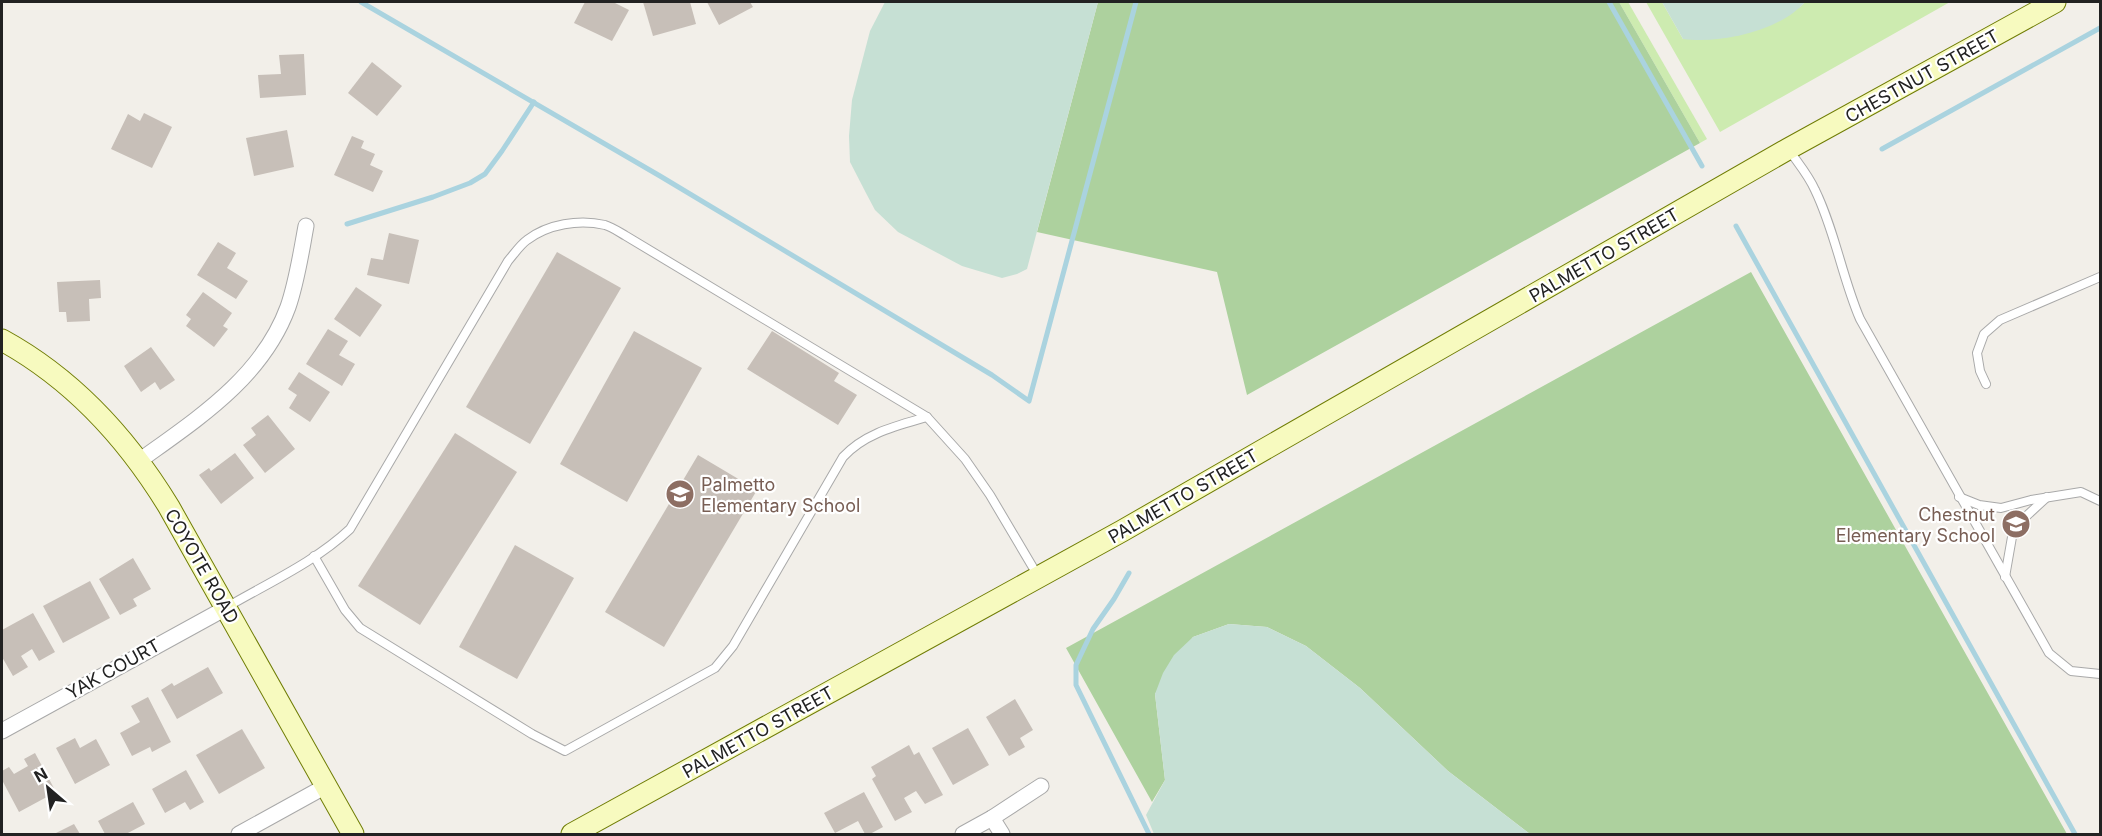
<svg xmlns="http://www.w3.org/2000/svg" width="2102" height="836" viewBox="0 0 2102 836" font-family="Inter,sans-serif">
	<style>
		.grass { fill: #cdebb0 }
		.forest { fill: #add19e }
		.wetland { fill: #c6e0d4 }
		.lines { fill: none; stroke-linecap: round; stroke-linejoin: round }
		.stream { stroke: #aad3df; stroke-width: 5 }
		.building { fill: #c7bfb8 }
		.lane-casing { stroke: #a9a9a9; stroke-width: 10 }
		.street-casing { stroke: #a9a9a9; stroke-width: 17 }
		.secondary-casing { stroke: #707d05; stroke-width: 23 }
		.lane { stroke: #fff; stroke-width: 8 }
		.street { stroke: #fff; stroke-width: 15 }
		.secondary { stroke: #f7fabf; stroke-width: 21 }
		.labels { text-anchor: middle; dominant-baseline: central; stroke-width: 4.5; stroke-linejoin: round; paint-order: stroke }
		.street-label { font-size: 18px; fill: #222; stroke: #fff }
		.education-label { font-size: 18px; fill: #785e54; stroke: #fff; text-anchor: start }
	</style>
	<rect width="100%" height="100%" fill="#f2efe9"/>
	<!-- grass -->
	<g class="grass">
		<polygon points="1619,2 1628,2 1707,139 1700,143"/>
		<polygon points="1646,2 1662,2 1683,39 1800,7 1805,2 1950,2 1720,132"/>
	</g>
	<!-- forest -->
	<g class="forest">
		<polygon points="1098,2 1619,2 1700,143 1247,395 1217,272 1037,232"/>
		<polygon points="1751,272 2067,834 1530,834 1448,771 1360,688 1306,646 1267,627 1229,624 1193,637 1155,694 1165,780 1152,802 1066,648"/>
	</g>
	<!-- wetland -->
	<g class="wetland">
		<polygon points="885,2 1098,2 1027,269 1017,274 1002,278 962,266 898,232 875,210 867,195 850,162 849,136 852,100 870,31"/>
		<path d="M1662 2H1805C1780 31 1720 44 1683 39Z"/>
		<polygon points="1229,624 1267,627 1306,646 1360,688 1448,771 1530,834 1154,834 1146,815 1165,780 1155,694 1163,673 1174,655 1193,637"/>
	</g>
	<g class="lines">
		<!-- stream -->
		<g class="stream">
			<polyline points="361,2 660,176 992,375 1029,401 1136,2"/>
			<polyline points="1609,2 1702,166"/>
			<polyline points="1882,149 2100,28"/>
			<polyline points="347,224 433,197 470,183 485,174 502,151 534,102"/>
			<polyline points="1736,226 2075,834"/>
			<polyline points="1129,573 1114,599 1093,629 1076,665 1076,685 1149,834"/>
		</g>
	</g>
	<!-- building -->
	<g class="building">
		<polygon points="585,2 613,2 629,10 612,41 574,23"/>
		<polygon points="643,2 690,2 696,24 653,36"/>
		<polygon points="707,2 750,2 753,7 719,25"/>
		<polygon points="304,54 306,95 260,98 258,75 281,74 279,55"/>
		<polygon points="372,62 402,86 377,116 348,93"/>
		<polygon points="144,113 172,127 152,168 111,149 128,114 140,121"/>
		<polygon points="287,130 294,167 254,176 246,138"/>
		<polygon points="352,136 364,141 361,148 375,154 370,165 383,171 373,192 334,175"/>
		<polygon points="389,233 419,240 409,284 367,275 371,258 383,260"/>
		<polygon points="218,242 236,253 227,268 248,281 236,299 197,275"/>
		<polygon points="557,252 621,288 530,444 466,407"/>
		<polygon points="100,280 101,298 89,299 90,321 67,322 66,312 59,312 57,282"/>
		<polygon points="356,287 382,305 360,337 334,319"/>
		<polygon points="203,292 232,313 223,326 228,329 214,347 186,326 191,319 186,315"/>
		<polygon points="328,329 348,341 339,355 355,364 342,386 306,364"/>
		<polygon points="634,331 702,368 627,502 560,464"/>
		<polygon points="772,331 839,373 834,381 857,395 838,425 747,369"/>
		<polygon points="151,347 175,380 160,390 155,382 141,392 124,366"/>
		<polygon points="299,372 330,392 310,422 289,408 297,395 288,389"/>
		<polygon points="268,415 295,449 265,473 243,445 256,435 251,428"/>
		<polygon points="455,433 517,472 420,625 358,586"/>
		<polygon points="235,453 254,478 221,504 199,475 209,468 211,471"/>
		<polygon points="698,455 757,490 664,647 605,612"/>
		<polygon points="515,545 574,578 517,679 459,647"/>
		<polygon points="133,558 151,589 133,599 137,606 120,615 99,579"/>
		<polygon points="90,581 110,618 63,643 43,606"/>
		<polygon points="33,613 55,652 39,661 32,649 21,656 28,667 13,676 2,657 2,630"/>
		<polygon points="208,667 223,693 177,719 161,690 172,683 174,686"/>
		<polygon points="148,697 171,742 152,752 150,747 132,756 120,733 140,722 131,706"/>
		<polygon points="1015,699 1033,730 1020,738 1025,747 1009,756 986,717"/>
		<polygon points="968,728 989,765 953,785 932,748"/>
		<polygon points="242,729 265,768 219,794 196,755"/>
		<polygon points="75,738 80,748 96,739 110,765 75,784 56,748"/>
		<polygon points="909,745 914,755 919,752 943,795 925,804 916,791 904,798 912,812 895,821 872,779 876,776 871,767"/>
		<polygon points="35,753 56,792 19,812 2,780 2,771 9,767 14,774 28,766 24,759"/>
		<polygon points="186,770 204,802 190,810 185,802 165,813 152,789"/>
		<polygon points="864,792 883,827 870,834 865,834 858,821 835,833 824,813"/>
		<polygon points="133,802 145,824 126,834 105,834 98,821"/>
		<polygon points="74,824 80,834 54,834"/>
	</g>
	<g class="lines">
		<!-- lane casing -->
		<g class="lane-casing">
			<g id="lane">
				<path d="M1789 150C1798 163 1809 176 1815 190 1835 231 1842 277 1860 319L2049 653 2071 671 2100 674"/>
				<polyline points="1986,384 1980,371 1977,353 1984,334 2000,320 2100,277"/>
				<polyline points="1959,497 1979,505 2001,508 2031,500 2081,492 2100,501"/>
				<path d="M314 556 345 610 360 628 532 734 565 751 715 668 733 646 843 457C865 433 896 426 927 417"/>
				<polyline points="2005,577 2012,537 2021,521 2047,497"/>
				<path d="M227 607C268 583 315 562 350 529L508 261C514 254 520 245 527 240 548 224 579 219 605 225 612 227 619 232 626 236L927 417 965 459 990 495 1038 576"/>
			</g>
		</g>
		<!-- street casing -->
		<g class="street-casing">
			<g id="street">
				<path d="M139 461C197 419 262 378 288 307 297 281 301 253 306 226"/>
				<polyline points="2,731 226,608"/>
				<polyline points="992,818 1002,834"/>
				<polyline points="239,834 326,786"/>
				<polyline points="963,834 992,818 1041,786"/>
			</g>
		</g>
		<!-- secondary casing -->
		<g class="secondary-casing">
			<g id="secondary">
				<path d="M2 340C73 379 127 438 169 507L353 834"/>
				<polyline points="572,834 1122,531 1788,149 2055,2"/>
			</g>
		</g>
		<!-- lane -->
		<use href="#lane" class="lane"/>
		<!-- street -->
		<use href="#street" class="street"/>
		<!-- secondary -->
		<use href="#secondary" class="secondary"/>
	</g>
	<!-- icons -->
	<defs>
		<g id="school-disc" transform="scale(1.5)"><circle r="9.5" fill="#8d6e63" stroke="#fff"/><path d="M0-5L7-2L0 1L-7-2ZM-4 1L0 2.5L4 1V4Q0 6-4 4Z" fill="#fff"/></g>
	</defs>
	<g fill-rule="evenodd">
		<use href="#school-disc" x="680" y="494"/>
		<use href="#school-disc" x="2016" y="524"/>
	</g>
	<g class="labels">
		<!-- street labels -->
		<g class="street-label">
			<text transform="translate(1922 76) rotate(-29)">CHESTNUT STREET</text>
			<text transform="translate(1604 255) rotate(-30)">PALMETTO STREET</text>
			<text transform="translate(1183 496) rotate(-30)">PALMETTO STREET</text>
			<text transform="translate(202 566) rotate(60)">COYOTE ROAD</text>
			<text transform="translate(113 669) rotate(-29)">YAK COURT</text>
			<text transform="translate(758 732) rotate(-29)">PALMETTO STREET</text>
		</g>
		<!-- education labels -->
		<g class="education-label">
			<text x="701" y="484">Palmetto<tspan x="701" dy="21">Elementary School</tspan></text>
			<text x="1995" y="514" text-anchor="end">Chestnut<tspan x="1995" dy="21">Elementary School</tspan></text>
		</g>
	</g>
	<!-- border -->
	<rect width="2102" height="836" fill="none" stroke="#222222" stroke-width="6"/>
	<!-- north arrow -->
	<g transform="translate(48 788) rotate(331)" stroke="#ffffff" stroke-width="4.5" paint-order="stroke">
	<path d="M0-4.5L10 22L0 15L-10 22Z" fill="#222222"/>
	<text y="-9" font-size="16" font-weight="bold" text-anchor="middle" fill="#222222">N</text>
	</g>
</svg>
